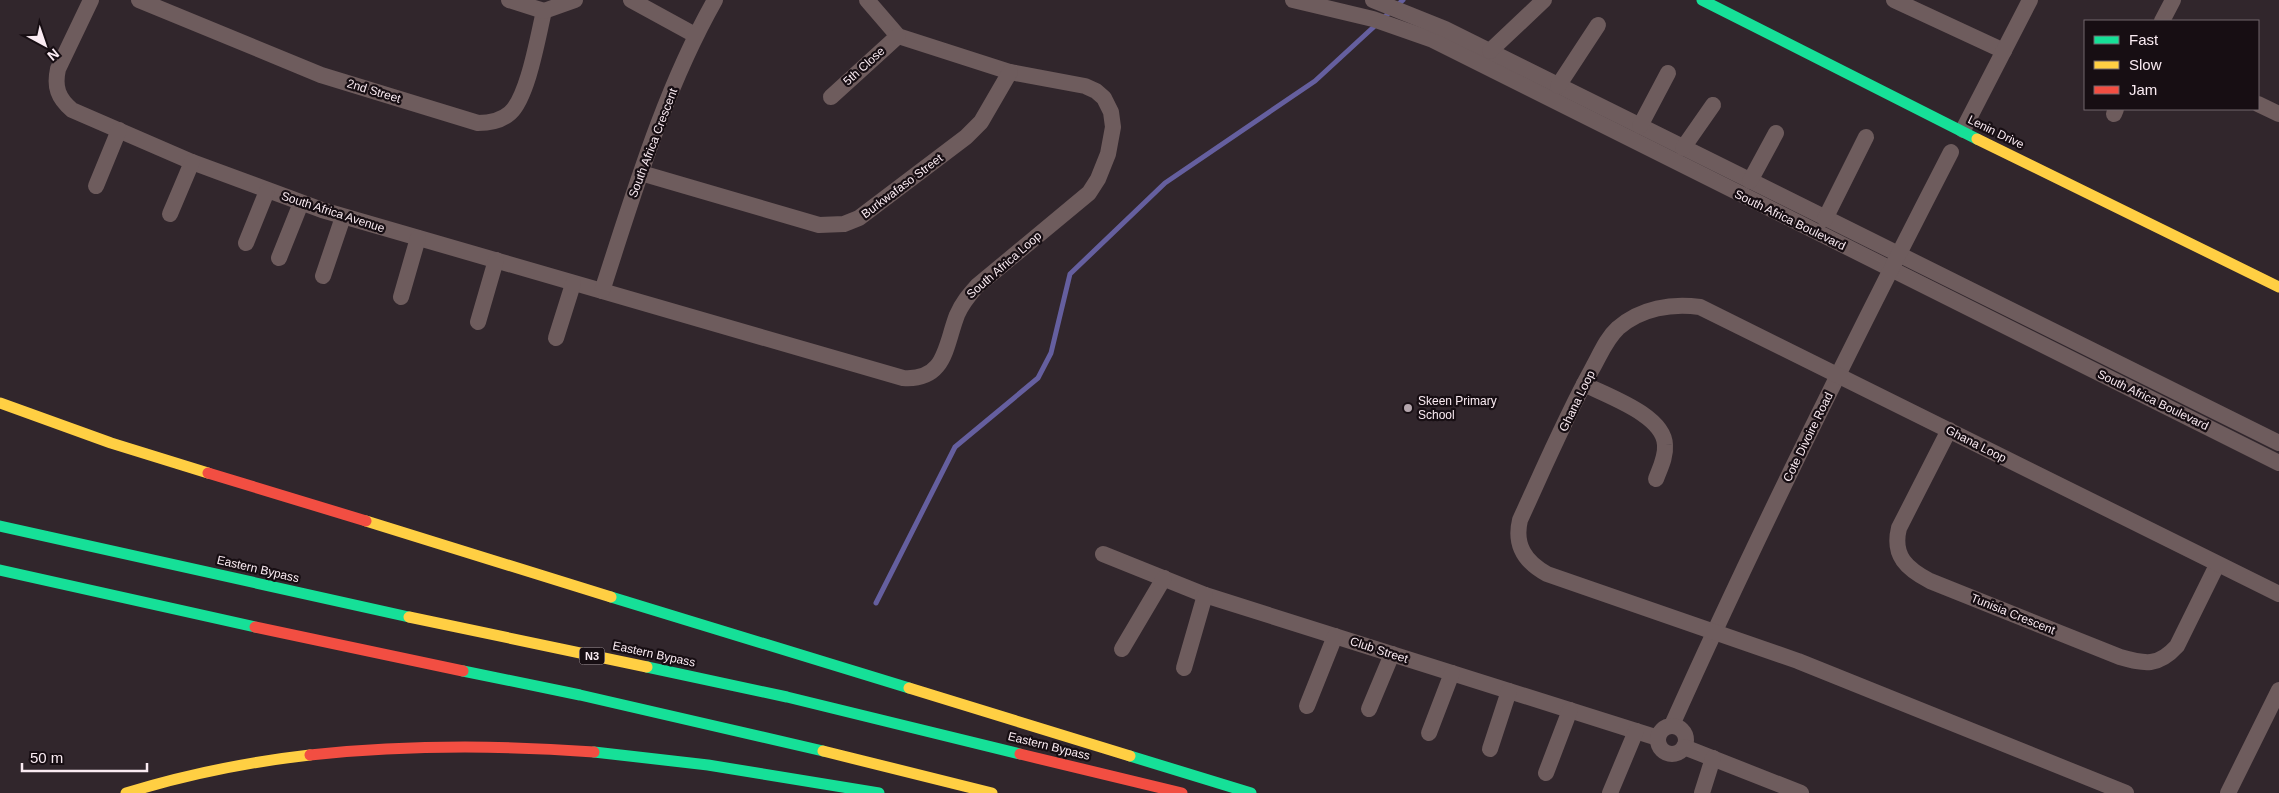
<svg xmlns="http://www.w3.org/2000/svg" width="2279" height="793" viewBox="0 0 2279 793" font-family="Helvetica,sans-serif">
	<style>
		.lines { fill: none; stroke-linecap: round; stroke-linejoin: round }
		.stream { stroke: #655f9f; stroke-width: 5 }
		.street { stroke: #6e5c5d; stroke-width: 16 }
		.fast { stroke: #16e098; stroke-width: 11 }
		.slow { stroke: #ffcf43; stroke-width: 11 }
		.jam { stroke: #f24e42; stroke-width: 11 }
		.poi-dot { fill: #b4a6ad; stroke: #170e13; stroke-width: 2 }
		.labels { text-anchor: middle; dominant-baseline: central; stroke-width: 4.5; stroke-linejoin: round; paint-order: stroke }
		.shield { fill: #170e13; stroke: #b6a9af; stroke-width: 1 }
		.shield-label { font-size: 11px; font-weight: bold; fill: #faebf2 }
		.street-label { font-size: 12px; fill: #faebf2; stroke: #170e13 }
		.poi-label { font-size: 12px; fill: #faebf2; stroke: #170e13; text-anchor: start }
	</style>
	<rect width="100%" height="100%" fill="#31262c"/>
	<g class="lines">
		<!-- stream -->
		<polyline class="stream" points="876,603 955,447 1038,378 1051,353 1070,274 1165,183 1315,81 1403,0"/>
		<!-- street -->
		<g class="street">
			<path d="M91 0 58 69C54 87 58 98 72 110L192 162 322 210 903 378C946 381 945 346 957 315 962 303 969 295 977 286L1089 193 1098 179 1108 154 1113 127 1111 112 1104 98 1096 91 1085 86 1010 72 898 36 867 0"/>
			<path d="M139 0 321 75 478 123C490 123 501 121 510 113 528 97 538 36 544 11"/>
			<polyline points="509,0 544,11 575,0"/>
			<polyline points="631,0 695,35"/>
			<polyline points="1293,0 1373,19 1433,40 2279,463"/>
			<polyline points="1373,0 1445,29 2279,443"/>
			<polyline points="1894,0 2004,51"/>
			<polyline points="2162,21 2173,0"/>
			<polyline points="1490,51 1544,0"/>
			<polyline points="1558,86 1598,25"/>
			<polyline points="831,97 898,36"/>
			<polyline points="2258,104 2279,114"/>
			<polyline points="2114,114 2116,109"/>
			<polyline points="1640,126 1668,73"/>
			<polyline points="1963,130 2030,0"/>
			<polyline points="1683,148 1713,105"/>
			<polyline points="641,173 819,225 844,224 859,218 966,137 981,122 1010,72"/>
			<polyline points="1750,181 1776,133"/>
			<polyline points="96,186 119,130"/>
			<polyline points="170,214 192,162"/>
			<polyline points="1825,219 1866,137"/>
			<polyline points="246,243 267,191"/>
			<polyline points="279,258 301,203"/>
			<polyline points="323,276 343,217"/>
			<path d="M602 291C634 193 664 90 715 0"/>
			<polyline points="401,297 418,238"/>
			<polyline points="478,322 496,260"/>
			<polyline points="556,338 573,284"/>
			<path d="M1584 384C1607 396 1664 415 1665 445 1666 457 1660 468 1656 479"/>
			<path d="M1949 430 1899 528C1892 556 1907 569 1930 581L2120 657C2145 664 2158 667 2177 646L2217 565"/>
			<polyline points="1103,554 1205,595 1658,738"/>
			<polyline points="1122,649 1164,578"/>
			<polyline points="1184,668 1205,595"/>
			<polyline points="1307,706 1335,636"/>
			<polyline points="1369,709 1392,654"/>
			<path d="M1672 725C1759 531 1854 340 1951 152"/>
			<circle cx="1672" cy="740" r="14"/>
			<polyline points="1429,733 1452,673"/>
			<polyline points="1684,747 1801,793"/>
			<polyline points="1490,749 1509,691"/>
			<polyline points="1546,773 1570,710"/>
			<polyline points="1610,793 1636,731"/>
			<polyline points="1702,793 1713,758"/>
			<path d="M2126 793 1798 661 1547 574C1525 562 1514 545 1520 520 1543 470 1565 418 1592 369 1600 355 1606 339 1618 328 1641 308 1672 303 1700 307L2279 594"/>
			<polyline points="2228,793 2279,690"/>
		</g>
		<!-- fast -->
		<g class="fast">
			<polyline points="1702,0 1977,139"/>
			<polyline points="0,526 409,617"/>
			<polyline points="0,570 255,627"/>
			<polyline points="611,597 909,688"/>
			<polyline points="647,667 787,697 1020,754"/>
			<polyline points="463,671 580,695 823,751"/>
			<polyline points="594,752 708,765 879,793"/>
			<polyline points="1130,756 1251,793"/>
		</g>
		<!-- slow -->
		<g class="slow">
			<polyline points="1977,139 2279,287"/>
			<polyline points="0,403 111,443 208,473"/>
			<polyline points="366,521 611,597"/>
			<polyline points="409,617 647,667"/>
			<polyline points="909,688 1130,756"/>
			<polyline points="823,751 992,793"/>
			<path d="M126 793C185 775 248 762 310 755"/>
		</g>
		<!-- jam -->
		<g class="jam">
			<polyline points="208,473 366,521"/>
			<polyline points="255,627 463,671"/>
			<polyline points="1020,754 1182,793"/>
			<path d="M310 755C405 745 499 745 594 752"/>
		</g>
	</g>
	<!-- markers -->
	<circle class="poi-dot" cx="1408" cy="408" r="5"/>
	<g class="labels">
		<!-- shield labels -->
		<rect class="shield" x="579.5" y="647.5" width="25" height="17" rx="4"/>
		<g class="shield-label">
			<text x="592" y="656">N3</text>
		</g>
		<!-- street labels -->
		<g class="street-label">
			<text transform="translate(864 66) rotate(-42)">5th Close</text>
			<text transform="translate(374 91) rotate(17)">2nd Street</text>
			<text transform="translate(1996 132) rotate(26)">Lenin Drive</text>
			<text transform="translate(653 143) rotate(-69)">South Africa Crescent</text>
			<text transform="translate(902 186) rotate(-37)">Burkwafaso Street</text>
			<text transform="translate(333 212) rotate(18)">South Africa Avenue</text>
			<text transform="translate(1790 220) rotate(26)">South Africa Boulevard</text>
			<text transform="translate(1004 265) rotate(-41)">South Africa Loop</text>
			<text transform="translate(2153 400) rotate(26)">South Africa Boulevard</text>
			<text transform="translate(1577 401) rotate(-64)">Ghana Loop</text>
			<text transform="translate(1808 437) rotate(-64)">Cote Divoire Road</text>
			<text transform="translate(1976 444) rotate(27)">Ghana Loop</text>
			<text transform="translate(258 569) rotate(13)">Eastern Bypass</text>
			<text transform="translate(2013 614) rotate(22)">Tunisia Crescent</text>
			<text transform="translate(1379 650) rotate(18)">Club Street</text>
			<text transform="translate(654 654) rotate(12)">Eastern Bypass</text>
			<text transform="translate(1049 746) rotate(14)">Eastern Bypass</text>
		</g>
		<!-- poi labels -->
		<g class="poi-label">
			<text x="1418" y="401">Skeen Primary<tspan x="1418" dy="14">School</tspan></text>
		</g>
	</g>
	<!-- legend -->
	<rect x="2084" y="20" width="175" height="90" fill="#170e13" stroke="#72666c"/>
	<rect x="2094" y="36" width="25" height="8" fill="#16e098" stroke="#72666c"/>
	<text x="2129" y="45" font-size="15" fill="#faebf2">Fast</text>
	<rect x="2094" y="61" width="25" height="8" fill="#ffcf43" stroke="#72666c"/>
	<text x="2129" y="70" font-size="15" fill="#faebf2">Slow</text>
	<rect x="2094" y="86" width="25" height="8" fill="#f24e42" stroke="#72666c"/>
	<text x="2129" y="95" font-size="15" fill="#faebf2">Jam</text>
	<!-- north arrow -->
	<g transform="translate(45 45) rotate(140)" stroke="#170e13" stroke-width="4" paint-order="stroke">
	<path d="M0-4L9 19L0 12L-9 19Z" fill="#faebf2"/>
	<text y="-8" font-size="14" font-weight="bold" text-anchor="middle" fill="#faebf2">N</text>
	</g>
	<!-- scale -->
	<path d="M22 763v8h125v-8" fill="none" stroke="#faebf2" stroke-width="2.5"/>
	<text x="30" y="763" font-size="15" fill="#faebf2" stroke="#170e13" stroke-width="4" paint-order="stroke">50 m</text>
</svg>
